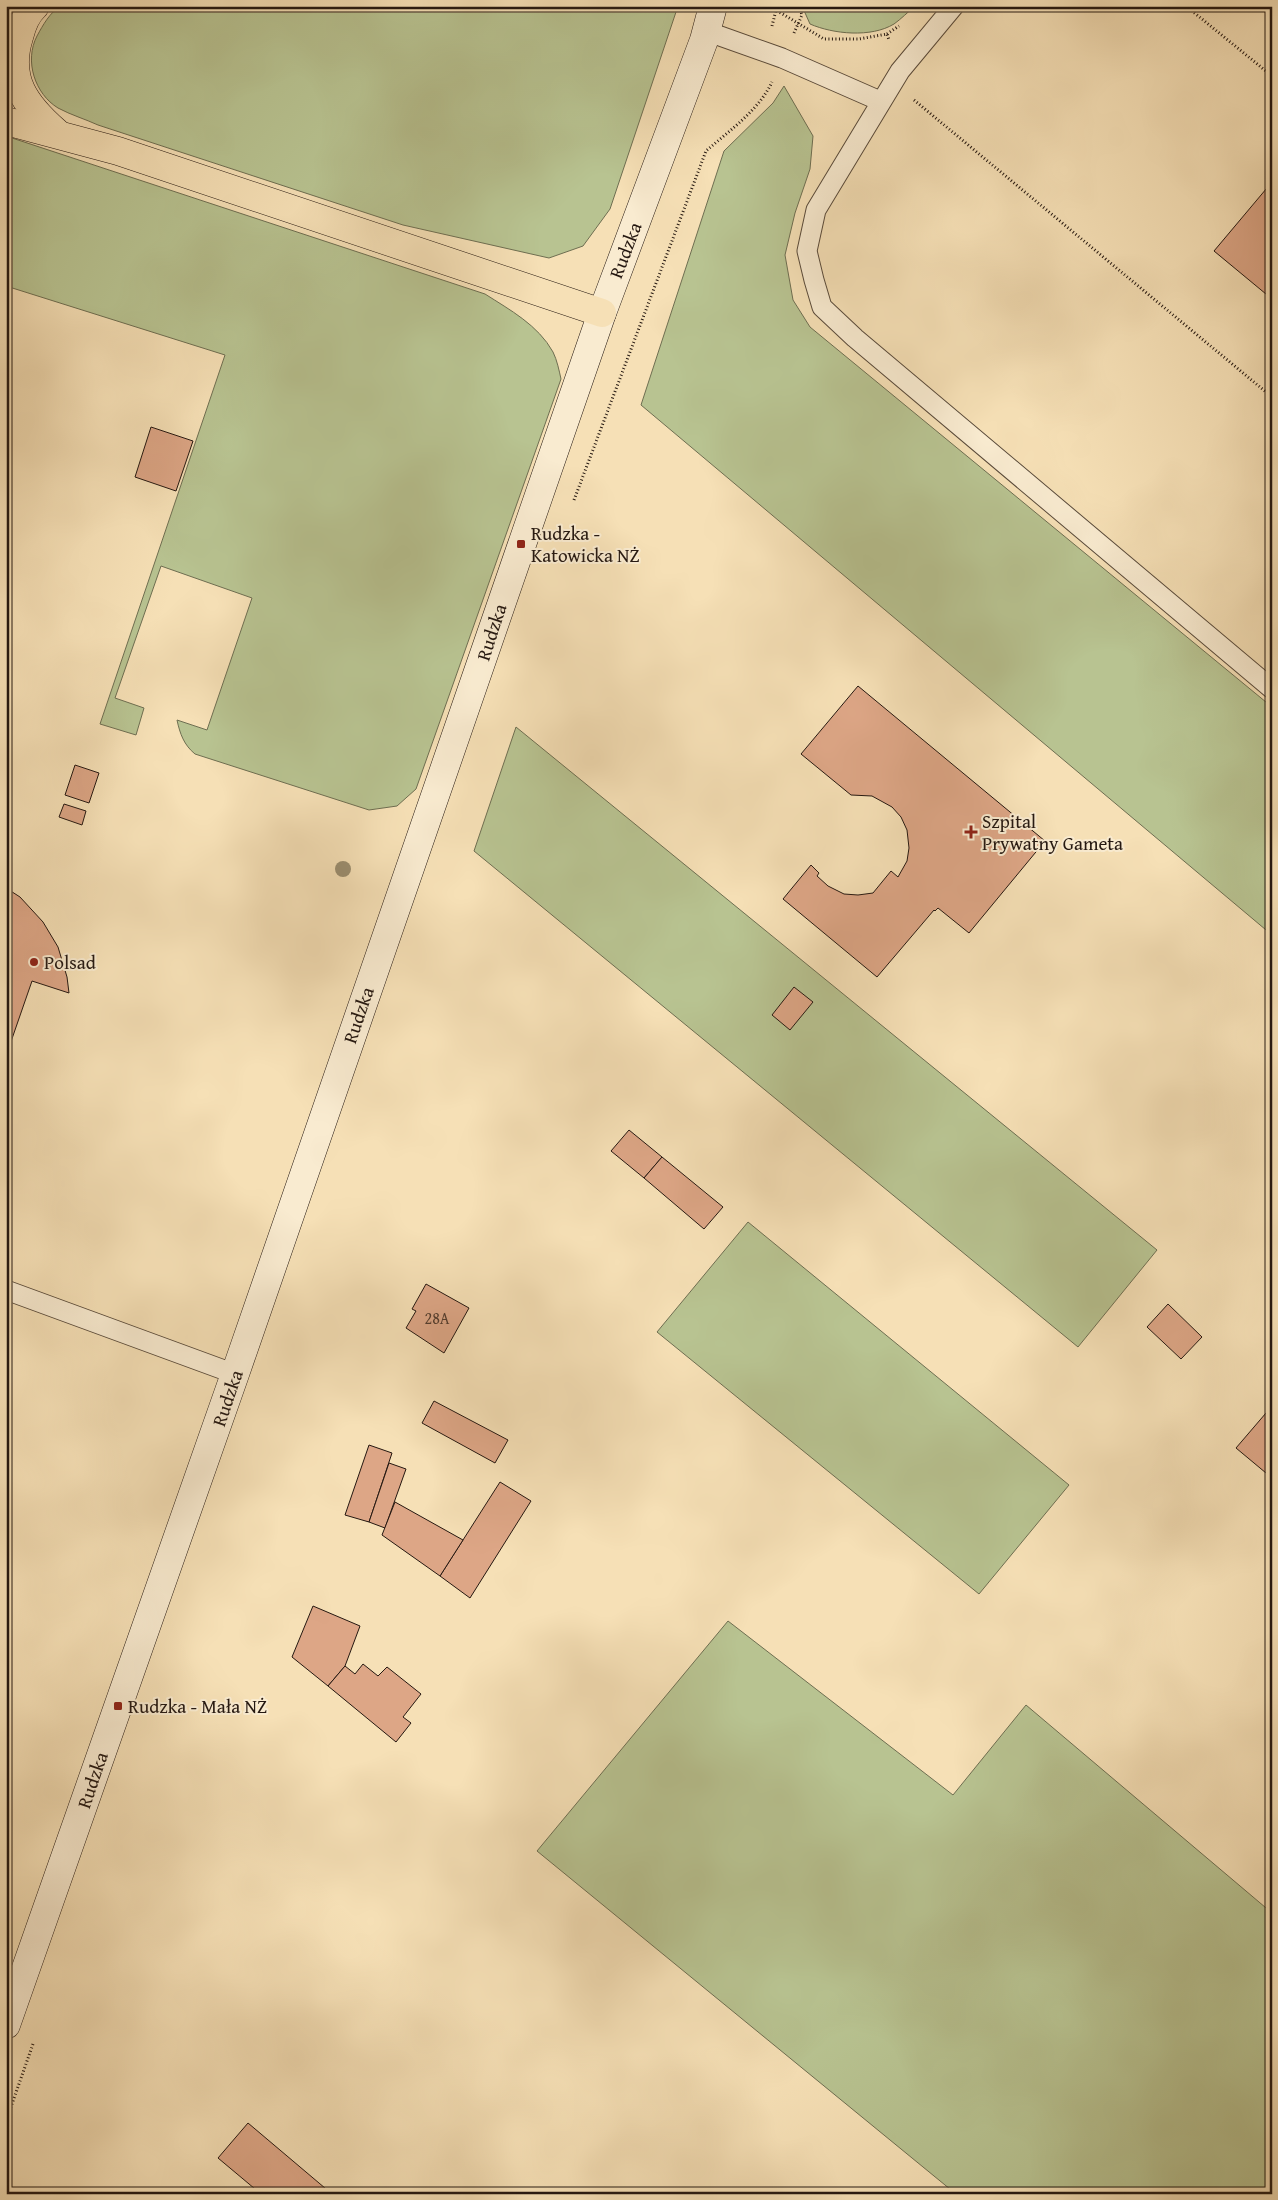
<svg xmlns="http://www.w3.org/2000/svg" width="1278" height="2200" viewBox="0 0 1278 2200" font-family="'Gentium Book Plus',serif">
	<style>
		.green { fill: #b8c391; stroke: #6e6e51 }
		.building { fill: #dda686; stroke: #251811 }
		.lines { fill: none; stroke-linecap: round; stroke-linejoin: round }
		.lane-casing { stroke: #594a3a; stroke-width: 21 }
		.secondary-casing { stroke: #251811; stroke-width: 29 }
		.primary-casing { stroke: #251811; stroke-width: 29 }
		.path { stroke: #251811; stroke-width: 3; stroke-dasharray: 1 2.5; stroke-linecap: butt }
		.lane { stroke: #f9ebd0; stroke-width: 19 }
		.secondary { stroke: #f9ebd0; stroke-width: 28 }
		.primary { stroke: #f6e0b6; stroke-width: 28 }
		.tree { fill: #9b8e70 }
		.poi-dot { fill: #8f2418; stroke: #f9ebd0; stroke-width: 2 }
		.labels { text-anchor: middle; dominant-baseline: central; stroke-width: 4; stroke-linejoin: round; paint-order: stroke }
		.number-label { font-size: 16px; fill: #533c2e }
		.street-label { font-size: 19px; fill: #251811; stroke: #f9ebd0 }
		.poi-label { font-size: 19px; fill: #251811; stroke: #f9ebd0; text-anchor: start }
	</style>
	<rect width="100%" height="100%" fill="#f6e0b6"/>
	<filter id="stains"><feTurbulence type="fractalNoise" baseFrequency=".004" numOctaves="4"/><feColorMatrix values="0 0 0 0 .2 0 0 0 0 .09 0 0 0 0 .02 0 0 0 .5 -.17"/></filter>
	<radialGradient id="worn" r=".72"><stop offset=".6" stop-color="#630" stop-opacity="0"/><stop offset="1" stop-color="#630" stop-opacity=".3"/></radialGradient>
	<!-- green -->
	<g class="green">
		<path d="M61 6H678L610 209 583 246 549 258 403 225 98 125C85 119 71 115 58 108 35 94 24 61 37 36 43 25 50 12 61 6Z"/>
		<path d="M802 6H915C908 12 901 19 894 24 871 38 833 34 810 24Z"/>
		<polygon points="784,86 813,136 810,169 795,213 785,255 793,300 810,327 1272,707 1272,935 641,405 724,151 773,103"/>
		<path d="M6 136 485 294C510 310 538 325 553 352 557 360 559 370 561 379L416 789 397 806 369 810 195 754C184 745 180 734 177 720L207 730 252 598 161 566 115 698 144 708 136 735 100 724 225 355 6 286Z"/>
		<polygon points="516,727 1157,1250 1078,1347 474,851"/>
		<polygon points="748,1222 1069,1485 979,1594 657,1332"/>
		<polygon points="728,1621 953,1795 1026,1705 1272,1913 1272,2194 956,2194 537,1851"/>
	</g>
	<!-- building -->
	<g class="building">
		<polygon points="1272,182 1272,299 1214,251"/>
		<polygon points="151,427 193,441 176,491 135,477"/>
		<polygon points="858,686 1045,841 969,933 938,908 935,911 934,910 877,977 783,899 811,865 819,873 817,876 828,886 844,894 858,895 873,893 891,871 898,877 907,861 909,848 907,830 901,817 892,807 872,796 851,795 801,754"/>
		<polygon points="75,765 99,773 89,803 65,795"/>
		<polygon points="64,804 86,811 82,825 59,817"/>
		<polygon points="6,888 20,897 43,922 58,947 67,977 69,993 32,981 6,1056"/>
		<polygon points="794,987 813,1002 790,1030 772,1015"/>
		<polygon points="629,1130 662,1157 644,1178 611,1151"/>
		<polygon points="662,1157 723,1207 704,1229 644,1178"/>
		<polygon points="426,1284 469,1308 444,1353 406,1328 416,1311 412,1309"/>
		<polygon points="1168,1304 1202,1337 1181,1359 1147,1327"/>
		<polygon points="434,1401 508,1440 495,1463 422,1423"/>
		<polygon points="1272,1406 1272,1478 1236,1448"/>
		<polygon points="369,1445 392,1453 369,1522 345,1515"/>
		<polygon points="389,1463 406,1469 385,1528 369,1522"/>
		<polygon points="500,1482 531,1501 470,1598 440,1576"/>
		<polygon points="395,1502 463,1540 440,1576 382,1535"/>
		<polygon points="313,1606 360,1626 345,1666 328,1686 292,1657"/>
		<polygon points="363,1664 378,1676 387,1667 421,1694 403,1717 411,1723 396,1742 328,1686 345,1666 355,1674"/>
		<polygon points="248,2123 332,2194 261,2194 218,2158"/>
	</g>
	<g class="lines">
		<!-- lane casing -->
		<g class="lane-casing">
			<g id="lane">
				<polyline points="954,6 900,71 816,210 807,251 814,280 822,307 855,338 1272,689"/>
				<polyline points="706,31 782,58 880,101"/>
				<polyline points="6,1290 235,1374"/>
			</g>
		</g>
		<!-- secondary casing -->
		<g class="secondary-casing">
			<polyline id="secondary" points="6,2025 235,1374 602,313 704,40 713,6"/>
		</g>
		<!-- primary casing -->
		<g class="primary-casing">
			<g id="primary">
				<path d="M35 6C26 14 22 25 19 37 6 79 25 105 56 132"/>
				<polyline points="6,121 118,151 602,313"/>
			</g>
		</g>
		<!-- path -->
		<g class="path">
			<polyline points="1186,6 1272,76"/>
			<polyline points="772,26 776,10 824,39 859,39 887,34 889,40"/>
			<polyline points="794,33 802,15 799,6"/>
			<polyline points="887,34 899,26"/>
			<polyline points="914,100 1272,397"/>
			<path d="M574 500 706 151C729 131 759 110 772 82"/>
			<polyline points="6,2121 33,2044"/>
		</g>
		<!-- lane -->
		<use href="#lane" class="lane"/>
		<!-- secondary -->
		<use href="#secondary" class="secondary"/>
		<!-- primary -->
		<use href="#primary" class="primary"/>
	</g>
	<!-- trees -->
	<circle class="tree" cx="343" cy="869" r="8"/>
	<!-- markers -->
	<g class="poi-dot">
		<rect x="516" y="539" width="10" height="10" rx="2.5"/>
		<path d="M968.5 824.5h5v5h5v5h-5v5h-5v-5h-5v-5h5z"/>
		<circle cx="34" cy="962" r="5"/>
		<rect x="113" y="1701" width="10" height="10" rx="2.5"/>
	</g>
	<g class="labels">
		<!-- number labels -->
		<g class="number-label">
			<text x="437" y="1318">28A</text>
		</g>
		<!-- street labels -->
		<g class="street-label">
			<text transform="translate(625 250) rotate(-69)">Rudzka</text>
			<text transform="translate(491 632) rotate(-72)">Rudzka</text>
			<text transform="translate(358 1015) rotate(-71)">Rudzka</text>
			<text transform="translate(227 1398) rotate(-71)">Rudzka</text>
			<text transform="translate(92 1780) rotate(-71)">Rudzka</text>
		</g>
		<!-- poi labels -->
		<g class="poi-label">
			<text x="531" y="533">Rudzka -<tspan x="531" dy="22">Katowicka NŻ</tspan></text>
			<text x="982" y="821">Szpital<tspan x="982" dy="22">Prywatny Gameta</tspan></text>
			<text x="44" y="962">Polsad</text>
			<text x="128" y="1706">Rudzka - Mała NŻ</text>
		</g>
	</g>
	<!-- margin -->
	<rect width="1278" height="2200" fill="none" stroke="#f6e0b6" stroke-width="25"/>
	<rect x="8" y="8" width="1263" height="2185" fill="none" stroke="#251811" stroke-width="2.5"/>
	<rect x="12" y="12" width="1253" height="2175" fill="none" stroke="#251811"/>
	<rect width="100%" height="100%" filter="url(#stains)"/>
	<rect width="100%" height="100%" fill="url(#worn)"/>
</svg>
